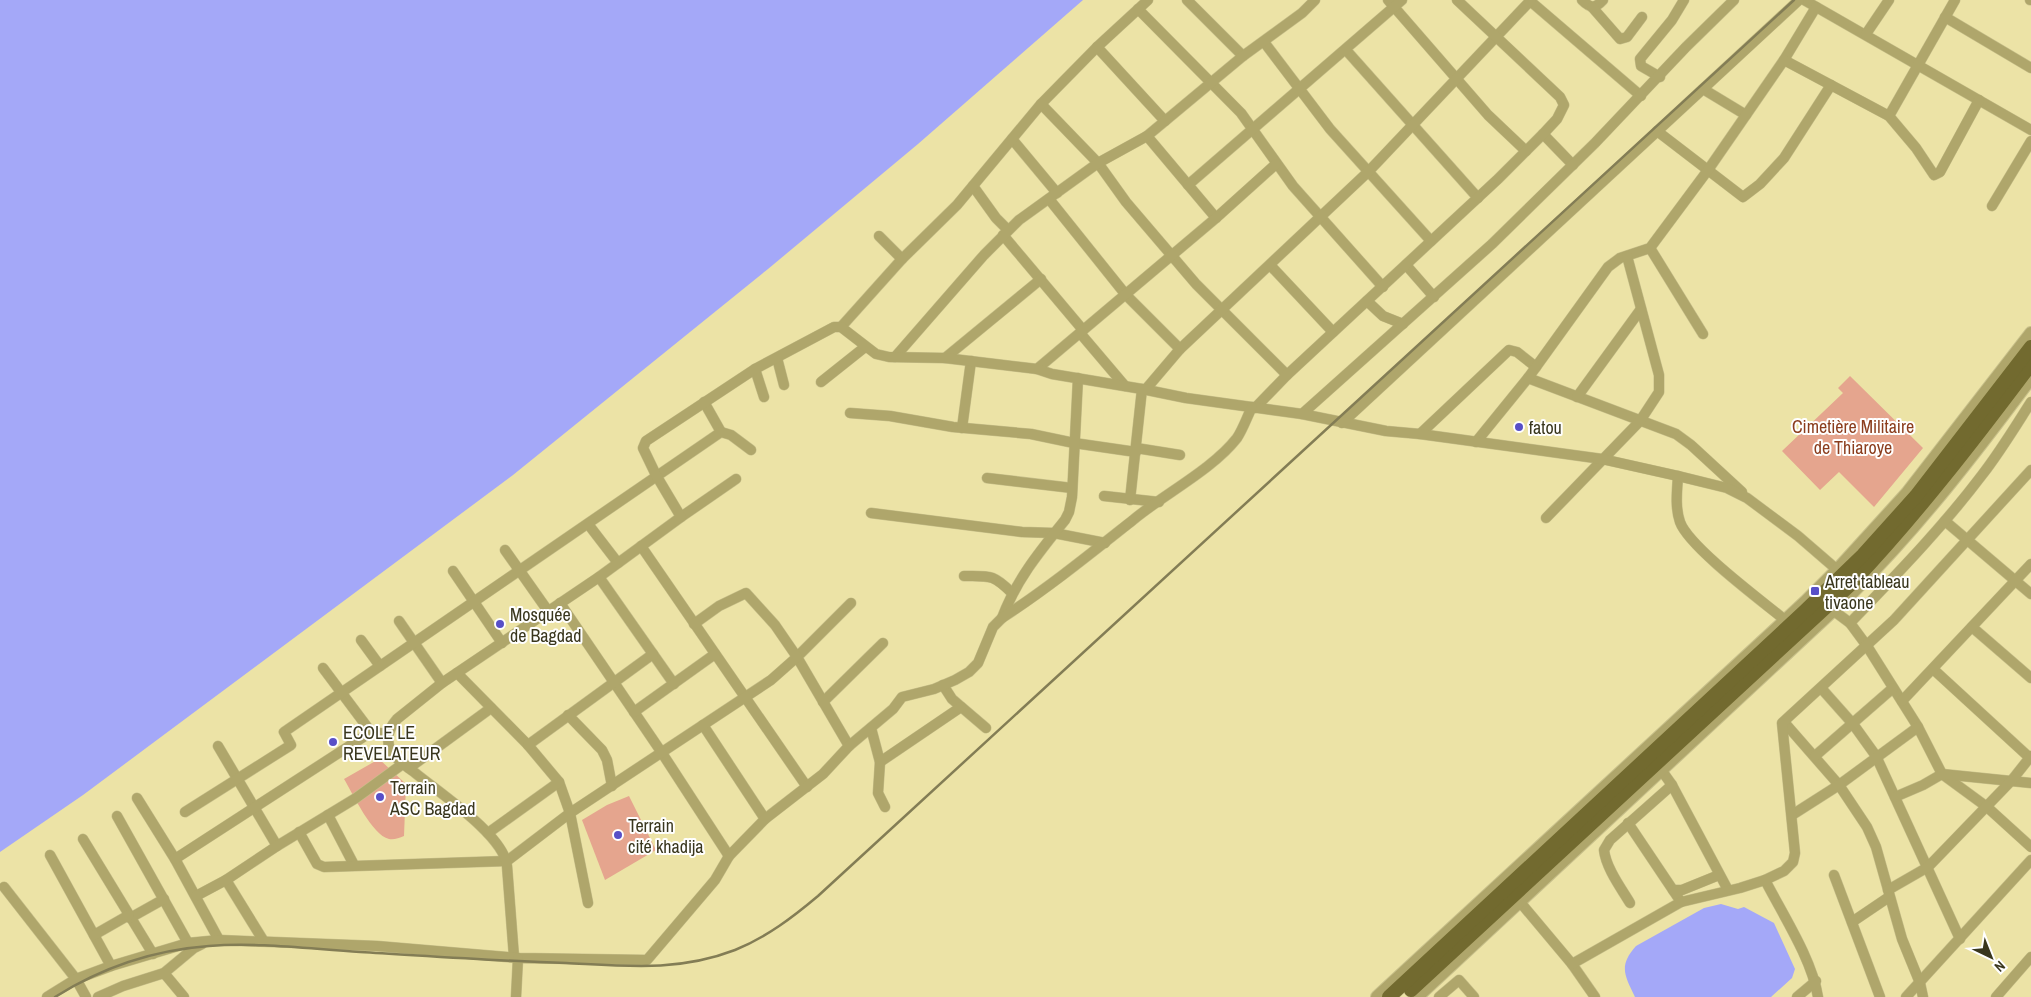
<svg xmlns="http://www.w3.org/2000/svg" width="2031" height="997" viewBox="0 0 2031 997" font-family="'Archivo Narrow',sans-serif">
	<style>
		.green { fill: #e5a58e }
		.water { fill: #a4a8f8 }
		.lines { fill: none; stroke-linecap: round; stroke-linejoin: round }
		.minor-casing { stroke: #c8c08b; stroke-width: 11 }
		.tertiary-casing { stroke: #c8c08b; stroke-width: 14 }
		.trunk-casing { stroke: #c8c08b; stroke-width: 15 }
		.minor { stroke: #afa66b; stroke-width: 10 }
		.tertiary { stroke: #afa66b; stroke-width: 12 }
		.trunk { stroke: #726a2f; stroke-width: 14 }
		.rail { stroke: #837d55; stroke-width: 2.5 }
		.poi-dot { fill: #584fc7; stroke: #fff; stroke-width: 2 }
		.labels { text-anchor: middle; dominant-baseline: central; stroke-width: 4; stroke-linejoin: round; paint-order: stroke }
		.park-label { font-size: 18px; fill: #8b3d1d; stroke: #fff }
		.poi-label { font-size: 18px; fill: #39361d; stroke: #fff; text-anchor: start }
	</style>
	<rect width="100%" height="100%" fill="#ece3a6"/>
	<!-- green -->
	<g class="green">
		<polygon points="1850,376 1923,448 1874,507 1839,472 1820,490 1782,451 1843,393 1838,388"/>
		<path d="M379 759 406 784 404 836C399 838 394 840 389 839 372 835 353 794 344 779Z"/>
		<polygon points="629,796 656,850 605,880 582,820 607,805"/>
	</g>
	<!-- water -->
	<g class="water">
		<polygon points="0,0 1083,0 918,144 768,269 513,475 83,795 0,852"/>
		<path d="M1721 904 1738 909 1744 907 1774 923 1795 969 1792 978 1771 997H1635C1625 976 1618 966 1636 946L1704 908Z"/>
	</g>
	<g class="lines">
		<!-- minor casing -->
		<g class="minor-casing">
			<g id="minor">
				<polyline points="1187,0 1243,56"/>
				<polyline points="1388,0 1488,115 1526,151"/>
				<polyline points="1529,0 1641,96"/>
				<path d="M1582 0C1590 8 1595 9 1603 0"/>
				<polyline points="1804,0 2031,130"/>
				<polyline points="2030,0 2031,0"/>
				<polyline points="1592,7 1620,39 1627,37 1642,17"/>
				<polyline points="1138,9 1241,113 1293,186 1383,287"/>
				<polyline points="1945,17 2031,68"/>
				<polyline points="1866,34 1889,0"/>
				<polyline points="1264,42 1330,129 1431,241"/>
				<polyline points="1097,47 1165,121"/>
				<polyline points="1346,50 1478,198"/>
				<polyline points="1784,60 1816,7"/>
				<polyline points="1660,77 1641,66 1640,59 1672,20 1684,0"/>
				<polyline points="1703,89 1746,115"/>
				<polyline points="1041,104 1098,163 1126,202 1196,284 1287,375"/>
				<polyline points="1889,116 1955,0"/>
				<polyline points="1657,131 1743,197 1760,184 1784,158 1831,85"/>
				<polyline points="1543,134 1573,165"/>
				<polyline points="1147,136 1216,218"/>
				<polyline points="1012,139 1057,193"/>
				<polyline points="1188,185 1402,0"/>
				<polyline points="973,186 996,218 1008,230"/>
				<polyline points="1049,199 1126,295 1180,349"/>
				<polyline points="1992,206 2031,141"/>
				<polyline points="1003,235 1083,330"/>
				<polyline points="879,236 902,259"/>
				<polyline points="1650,248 1703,334"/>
				<polyline points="1270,265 1333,332"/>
				<polyline points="1406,265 1434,297"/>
				<polyline points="1367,301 1383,316 1403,324"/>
				<polyline points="841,327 902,259 957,205 1041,104 1097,47 1148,0"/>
				<polyline points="1080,333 1125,386"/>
				<polyline points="895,357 984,255 1019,220 1098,163 1147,136 1243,56 1302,13 1315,0"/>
				<polyline points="777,358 784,385"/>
				<polyline points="945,358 1041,279"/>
				<polyline points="755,369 764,397"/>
				<polyline points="1037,369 1216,218 1276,164"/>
				<polyline points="1528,378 1676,434 1691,445 1742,492"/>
				<polyline points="821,382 865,347"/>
				<polyline points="1146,389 1180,349 1369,171 1531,0"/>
				<polyline points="1577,397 1641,309"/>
				<polyline points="704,402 721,432"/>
				<polyline points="1255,408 1287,375 1498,179 1544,133 1557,119 1564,105 1560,97 1457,0"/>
				<polyline points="850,413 890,416 953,427 1031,434 1074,443 1136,452"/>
				<polyline points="1302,414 1492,244 1595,143 1686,47 1734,0"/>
				<polyline points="1342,423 1799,0"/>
				<polyline points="962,428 971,361"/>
				<polyline points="1420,434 1509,350 1517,352 1536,367"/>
				<polyline points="1476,442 1528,378 1608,267 1620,258 1650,248 1708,170 1784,60 1889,116 1916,148 1934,175 1940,172 1979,100"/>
				<polyline points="1136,448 1180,455"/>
				<path d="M1678 476C1677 491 1675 508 1680 522 1689 547 1762 601 1785 620"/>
				<polyline points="987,478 1072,488"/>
				<polyline points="1104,496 1159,502"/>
				<polyline points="1130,500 1142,389"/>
				<polyline points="871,513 1022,532 1054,533 1105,543"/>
				<polyline points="681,517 736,479"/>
				<polyline points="1546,518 1640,421 1659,392 1659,375 1627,256"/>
				<polyline points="1945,521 2031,594"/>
				<polyline points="588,524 618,563"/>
				<polyline points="641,546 807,787"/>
				<polyline points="505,550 548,611"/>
				<polyline points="453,571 502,643"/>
				<path d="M964 576C990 576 993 574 1012 593"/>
				<polyline points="599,577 674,684"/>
				<polyline points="560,603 662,753 729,856"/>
				<polyline points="1834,611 1850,623 1867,646 1918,727 1942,774 1987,807 2031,847"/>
				<path d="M1002 618C1016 580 1040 551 1065 520L1069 512 1072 497 1078 378"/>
				<polyline points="399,621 442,683"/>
				<path d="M1850 623C1896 575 1942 528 1982 475 2000 452 2015 427 2031 402"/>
				<polyline points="1972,627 2031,678"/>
				<polyline points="361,640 380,666"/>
				<polyline points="323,668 371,732 388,734"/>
				<polyline points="1933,669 2030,758"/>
				<polyline points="457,673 528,745 559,782 570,813 588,903"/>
				<polyline points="943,685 952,699 986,728"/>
				<polyline points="1821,688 1853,724 1876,756 1960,939"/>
				<polyline points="1902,701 2031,564"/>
				<polyline points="823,702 883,643"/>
				<polyline points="634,712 715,654"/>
				<polyline points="568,715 602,750 607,760 612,786"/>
				<polyline points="1784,722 1839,785 1867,827 1876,847 1902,939 1920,983 1923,997"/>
				<polyline points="703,725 765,819"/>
				<polyline points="871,728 880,762 878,793 885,807"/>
				<polyline points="528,745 653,654"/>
				<polyline points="218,746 277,846"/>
				<polyline points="849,746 797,657 851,603"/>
				<polyline points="1815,756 1893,688"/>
				<polyline points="880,762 961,707"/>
				<polyline points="409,768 491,708"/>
				<polyline points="1662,771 1672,785 1728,890"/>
				<polyline points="1895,797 1923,785 1942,774 2031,783"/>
				<polyline points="137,798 175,859 219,940"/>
				<polyline points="185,812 291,745 284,732 721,432 731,435 751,450"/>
				<polyline points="328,815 354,865"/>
				<polyline points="1792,815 1839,785 1918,727"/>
				<polyline points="117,816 188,943"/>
				<polyline points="1628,823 1681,902"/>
				<polyline points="299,832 317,864 324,867 507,861 570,813 771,680 797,657 775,625 746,593 719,606 694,624"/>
				<polyline points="488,833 559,782"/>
				<polyline points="83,839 153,954"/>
				<polyline points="50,855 111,966"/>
				<polyline points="175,859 371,732"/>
				<polyline points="1834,875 1880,997"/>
				<polyline points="226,880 263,940"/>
				<path d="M1765 880C1783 915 1812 959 1818 997"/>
				<polyline points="4,887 76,979 86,997"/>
				<polyline points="1673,890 1682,890 1719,875"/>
				<polyline points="1888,890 1928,867 2012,780 2031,756"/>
				<polyline points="196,896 226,880 277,846 356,798 404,763"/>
				<polyline points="1520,902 1572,964 1595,997"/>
				<path d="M1630 903C1621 888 1606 868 1604 850L1610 840 1672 785"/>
				<polyline points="130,918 164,899"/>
				<polyline points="1852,922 1889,897"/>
				<polyline points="94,935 129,915"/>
				<path d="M514 957 507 866C504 835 438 792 414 772 407 767 395 759 391 751 385 739 389 728 397 719L442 683 599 577 681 517 656 475 643 448 646 441 755 369 834 327H841L876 354 889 357 945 358 1037 369 1052 374 1142 389 1186 398 1302 414 1386 431 1420 434 1602 459 1678 476 1727 488 1747 498 1798 536 1842 574"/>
				<polyline points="1572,964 1681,902 1740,888 1765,880 1784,871 1793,862 1795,853 1782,723 1894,620 2031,470"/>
				<polyline points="164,973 184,997"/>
				<path d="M47 997 76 979 111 966 188 943 219 940 377 946 518 958 647 960 715 880 729 856 765 819 823 774 849 746 893 709 902 697 934 689 955 680 969 672 978 663 993 627 1002 618C1048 588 1090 554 1133 520 1164 494 1212 470 1237 438 1243 429 1247 417 1252 407"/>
				<polyline points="98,997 123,986 164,973 194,948 202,944"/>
				<polyline points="516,997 518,958"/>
				<polyline points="1439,997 1459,980 1474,997"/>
				<polyline points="1797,997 1816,981"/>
				<polyline points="1906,997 2031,860"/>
				<polyline points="1996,997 2031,957"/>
			</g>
		</g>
		<!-- tertiary casing -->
		<g class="tertiary-casing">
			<g id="tertiary">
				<polyline points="1377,997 1805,602 1837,570 1907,493 2031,333"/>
				<path d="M1417 997 1854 591C1920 525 1976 452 2031 378"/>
			</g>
		</g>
		<!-- trunk casing -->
		<g class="trunk-casing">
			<g id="trunk">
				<path d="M1411 990 1852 583C1917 514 1974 440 2031 364"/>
				<polyline points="1389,997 1804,612 1863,555 1916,496 2031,347"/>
			</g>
		</g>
		<!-- minor -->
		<use href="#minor" class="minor"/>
		<!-- tertiary -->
		<use href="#tertiary" class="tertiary"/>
		<!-- trunk -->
		<use href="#trunk" class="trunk"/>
		<!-- rail -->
		<path class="rail" d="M55 997C101 968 154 950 209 946 258 942 310 949 360 952 429 956 497 961 566 963 626 966 678 972 735 950 767 937 793 917 818 896L1794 0"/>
	</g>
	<!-- markers -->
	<g class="poi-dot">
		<circle cx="1519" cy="427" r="5"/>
		<rect x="1810" y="586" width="10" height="10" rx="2.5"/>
		<circle cx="500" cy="624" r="5"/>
		<circle cx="333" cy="742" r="5"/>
		<circle cx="380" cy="797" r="5"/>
		<circle cx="618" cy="835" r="5"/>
	</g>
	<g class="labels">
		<!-- park labels -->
		<g class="park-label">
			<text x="1853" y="426">Cimetière Militaire<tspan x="1853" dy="21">de Thiaroye</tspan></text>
		</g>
		<!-- poi labels -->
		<g class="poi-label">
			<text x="1529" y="427">fatou</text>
			<text x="1825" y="581">Arret tableau<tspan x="1825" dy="21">tivaone</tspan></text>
			<text x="510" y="614">Mosquée<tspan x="510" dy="21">de Bagdad</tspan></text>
			<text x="343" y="732">ECOLE LE<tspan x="343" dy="21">REVELATEUR</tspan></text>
			<text x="390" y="787">Terrain<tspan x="390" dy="21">ASC Bagdad</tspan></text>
			<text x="628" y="825">Terrain<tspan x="628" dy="21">cité khadija</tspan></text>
		</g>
	</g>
	<!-- north arrow -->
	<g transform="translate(1991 957) rotate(137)" stroke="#ffffff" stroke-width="4" paint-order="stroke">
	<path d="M0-4L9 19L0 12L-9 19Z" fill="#39361d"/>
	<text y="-8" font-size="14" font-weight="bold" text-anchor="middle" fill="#39361d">N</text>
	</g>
</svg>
